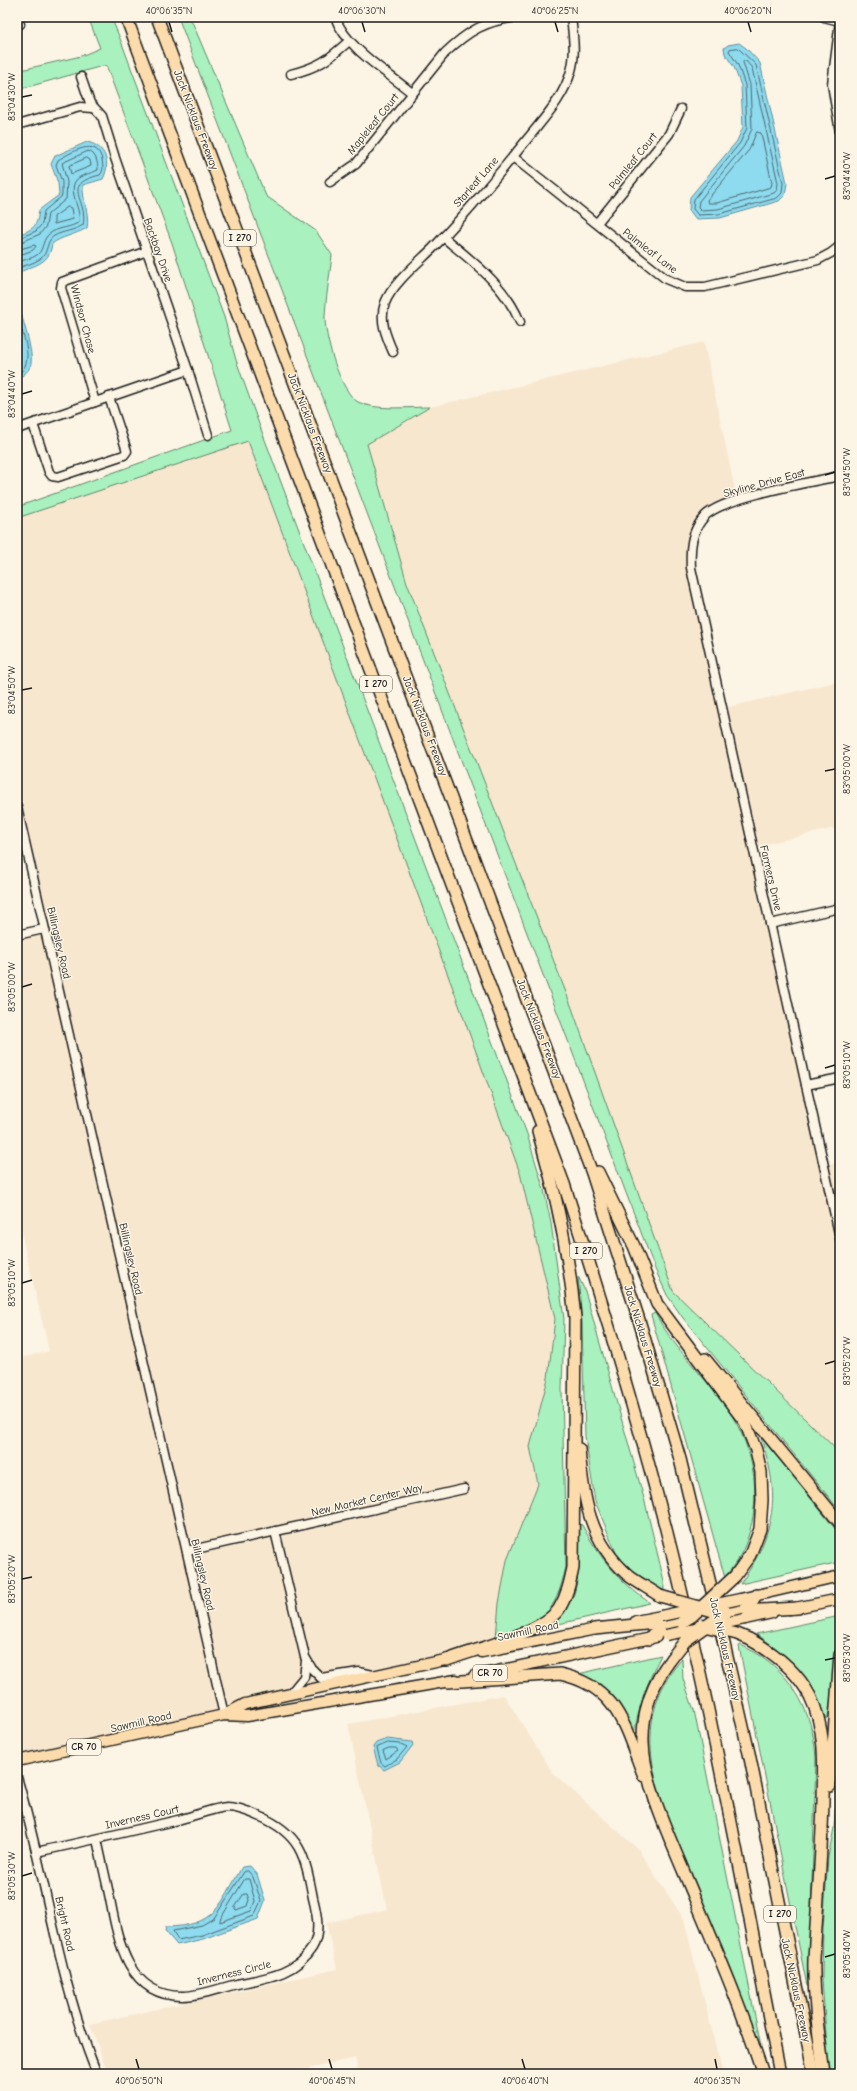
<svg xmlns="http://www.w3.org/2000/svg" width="857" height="2091" viewBox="0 0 857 2091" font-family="'Comic Neue',sans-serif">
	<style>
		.built { fill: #f8e7cf }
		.green { fill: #a9f1be; stroke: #62866d }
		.water { fill: #8edaee; stroke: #608e9a }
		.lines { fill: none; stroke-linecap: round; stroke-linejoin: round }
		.shore { stroke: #4a6870; stroke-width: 1 }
		.minor-casing { stroke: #1c1c1c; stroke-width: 11 }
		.major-casing { stroke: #1c1c1c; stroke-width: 13 }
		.highway-casing { stroke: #1c1c1c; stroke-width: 14 }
		.minor { stroke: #fcf5e5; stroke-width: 8 }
		.major { stroke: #fcdcac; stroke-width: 10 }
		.highway { stroke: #fcdcac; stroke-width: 11 }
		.major-bridge-casing { stroke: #1c1c1c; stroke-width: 13; stroke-linecap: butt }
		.highway-bridge-casing { stroke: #1c1c1c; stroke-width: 14; stroke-linecap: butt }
		.major-bridge { stroke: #fcdcac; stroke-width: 10 }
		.highway-bridge { stroke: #fcdcac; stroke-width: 11 }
		.ticks { fill: none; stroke: #1c1c1c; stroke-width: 1.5 }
		.labels { text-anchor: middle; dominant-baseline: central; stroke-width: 3; stroke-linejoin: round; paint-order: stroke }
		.shield { fill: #fcf5e5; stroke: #5f5d58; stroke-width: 1 }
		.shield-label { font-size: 10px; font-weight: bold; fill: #1c1c1c }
		.street-label { font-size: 11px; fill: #1c1c1c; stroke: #fcf5e5 }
		.neatline { fill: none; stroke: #1c1c1c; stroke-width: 1.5 }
		.ticks-label { font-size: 10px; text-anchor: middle; fill: #1c1c1c }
	</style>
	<rect width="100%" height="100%" fill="#fcf5e5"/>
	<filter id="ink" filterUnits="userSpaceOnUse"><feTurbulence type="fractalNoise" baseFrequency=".025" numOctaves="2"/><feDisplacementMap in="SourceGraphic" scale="8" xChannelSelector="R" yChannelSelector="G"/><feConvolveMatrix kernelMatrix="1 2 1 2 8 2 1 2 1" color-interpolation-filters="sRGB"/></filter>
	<g filter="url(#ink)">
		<!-- built -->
		<g class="built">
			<polygon points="704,342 737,499 710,509 689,544 724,708 840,681 840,827 754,847 826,1165 840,1162 840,1453 673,1291 572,1008 407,583 367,444 430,407"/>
			<polygon points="248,441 455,994 520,1173 555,1319 548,1378 530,1447 538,1484 507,1560 499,1603 496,1637 447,1660 311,1689 224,1715 17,1761 17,1359 49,1351 17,1215 17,935 44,929 17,807 17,518"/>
			<polygon points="504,1695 553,1773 638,1849 684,1919 723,2074 359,2074 355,2058 286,2074 108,2074 90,2024 337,1969 326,1923 387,1909 348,1724"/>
		</g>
		<!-- green -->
		<g class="green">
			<path d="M88 17H111L121 41 224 317 236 360 256 416 527 1134 544 1190 551 1223 564 1319 562 1389 566 1567C555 1614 543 1625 496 1637L499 1603 507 1560 538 1484 530 1447 548 1378 555 1319 520 1173 455 994 248 441 17 518V507L232 430 172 243 106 65 17 90V71L81 56 100 48Z"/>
			<path d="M178 17H190L266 196 316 231 332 255C330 275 326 295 325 315 324 335 340 392 358 402 375 411 410 407 430 407L367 444 407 583 572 1008 673 1291 840 1453V1511L683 1318 667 1295 655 1269Z"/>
			<polygon points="578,1276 585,1291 645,1502 664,1581 664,1591 635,1573 617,1555 595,1501 585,1436 582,1323"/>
			<path d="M655 1313C674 1349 704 1375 727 1408 756 1450 764 1502 743 1550 738 1560 731 1569 725 1578L651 1315Z"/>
			<path d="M761 1438H763L840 1535V1562L740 1584C760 1557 776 1521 772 1486 771 1470 766 1454 761 1438Z"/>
			<path d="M578 1523 582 1525C601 1560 618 1580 650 1603L550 1626C558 1616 569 1606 574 1594 581 1572 578 1546 578 1523Z"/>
			<path d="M840 1616V1641L828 1716 826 1719C811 1678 792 1658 756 1634Z"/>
			<path d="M741 1645C750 1650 760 1654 768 1661 799 1685 814 1721 816 1759L810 1944 811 1986H807L739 1646Z"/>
			<path d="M661 1655C646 1684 639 1707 633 1738 620 1704 612 1690 578 1674Z"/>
			<path d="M682 1659 683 1679 694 1710 761 2046H757C739 1998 722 1951 703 1904 684 1858 648 1785 651 1735 652 1706 663 1680 682 1659Z"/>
			<polygon points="840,1737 840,2074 829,2074 822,1979 823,1928 828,1857 834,1828"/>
		</g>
		<!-- water -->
		<g class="water">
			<polygon points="739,43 746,48 760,63 787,183 785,195 779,201 720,218 696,219 689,210 690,197 737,141 743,127 741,86 734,67 725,54 724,48 728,45"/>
			<path d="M87 142C106 146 111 163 103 179L83 185C82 200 90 213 87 228 75 235 60 237 52 244 49 266 33 264 17 274V235C34 229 37 227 39 210L59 195 58 183 51 164 55 156Z"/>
			<path d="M17 299C20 313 34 350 31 364 30 370 23 376 17 379Z"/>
			<polygon points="387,1739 412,1742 413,1745 400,1762 384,1770 378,1765 373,1747 376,1743"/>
			<path d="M250 1866 257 1874 265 1901 258 1919 203 1939 177 1945 165 1931 166 1927C216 1926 219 1906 242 1867Z"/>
		</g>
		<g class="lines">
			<!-- shore -->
			<g class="shore">
				<polygon points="738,48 756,65 783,183 782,193 777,198 719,214 698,215 693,209 694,199 740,143 747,128 745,85 738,65 729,51 730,49"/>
				<polygon points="743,61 746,61 752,68 778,183 777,190 774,193 718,209 701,210 698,207 699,201 744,146 752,129 750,85"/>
				<polygon points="757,132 761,133 772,183 771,187 717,203 708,203 707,200 749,150"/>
				<polygon points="87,158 90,160 91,166 71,174 69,166"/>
				<polygon points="68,207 71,208 73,219 54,224 54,217"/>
				<path d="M17 239 36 231 42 224 44 211 62 196V182L56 165 58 160C72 152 97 136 102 160 103 167 104 170 100 175 59 185 89 200 83 225 74 231 63 231 54 236 45 242 49 253 40 259 33 264 24 265 17 269"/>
				<path d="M17 244 40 234 46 226 48 214 66 199 67 182 62 163 88 151C96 153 98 163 98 170 92 173 85 174 80 177 64 186 82 209 79 222 71 228 61 227 52 232 41 238 45 249 37 255 32 259 23 259 17 263"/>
				<polyline points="17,250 34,245 36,246 33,250 17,256"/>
				<path d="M17 316C22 333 37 363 17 375"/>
				<polygon points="388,1743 401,1744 407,1747 397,1759 385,1766 381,1763 377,1748"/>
				<polygon points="389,1748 396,1748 398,1751 386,1759 383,1751"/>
				<polygon points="248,1871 253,1877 261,1901 254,1916 202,1935 178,1940 173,1931 202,1925 214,1918 244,1872"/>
				<polygon points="245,1879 249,1879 255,1901 251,1911 220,1922 220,1920"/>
				<polygon points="244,1894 247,1894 249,1900 247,1906 236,1910 235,1908"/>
			</g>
			<!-- minor casing -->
			<g class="minor-casing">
				<g id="minor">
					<path d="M335 17C346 48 387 72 412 93"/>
					<polyline points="824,17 840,21"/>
					<polyline points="840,21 832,84 840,132"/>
					<polyline points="17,25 20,24"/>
					<path d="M291 74C319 67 328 60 349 41"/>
					<polyline points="81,77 90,103 102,116 115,158 188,370 208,435"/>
					<polyline points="17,125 80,107 93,108"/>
					<polyline points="513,157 666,279 685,287 705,287 818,260 831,253 840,246"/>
					<path d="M330 182 356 164 445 53C468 31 486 20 519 17"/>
					<polyline points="597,223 669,134 681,109"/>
					<path d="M443 237C473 262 505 285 520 322"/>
					<path d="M393 352C386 336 379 320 385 303 392 284 419 262 433 248 467 213 498 175 529 137 545 117 564 97 571 71 576 54 573 35 571 17"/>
					<polyline points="95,402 61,288 62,282 147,251"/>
					<polyline points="33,424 49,472 52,476 58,477 124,455 127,451 109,397"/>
					<polyline points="17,429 188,370"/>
					<path d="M840 476C811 482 723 497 705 516 691 531 690 548 691 568L840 1238"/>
					<polyline points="17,807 224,1715"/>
					<polyline points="770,924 840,908"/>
					<polyline points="17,935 44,929"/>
					<polyline points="806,1085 840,1078"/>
					<polyline points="275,1531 305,1657 312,1669 321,1678 359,1672 373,1675"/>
					<polyline points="187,1551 464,1489"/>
					<polyline points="290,1694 304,1677 306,1661"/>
					<path d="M17 1777C46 1876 58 1979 97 2074"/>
					<path d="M36 1852C84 1842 131 1831 178 1820 190 1817 218 1807 227 1807 237 1807 250 1812 259 1816 301 1834 305 1856 313 1898 317 1914 321 1933 312 1948 295 1975 266 1978 237 1984 220 1988 200 1996 183 1996 128 1997 118 1941 110 1899 106 1879 101 1859 97 1839"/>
				</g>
			</g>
			<!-- major casing -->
			<g class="major-casing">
				<g id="major">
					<polyline points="740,1599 840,1576"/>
					<polyline points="790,1609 840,1599"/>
					<polyline points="745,1619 772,1613"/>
					<polyline points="636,1621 661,1616"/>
					<polyline points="482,1652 601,1628"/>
					<polyline points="474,1676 656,1637"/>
					<polyline points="226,1714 245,1704 454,1658"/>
					<polyline points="17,1761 224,1715 247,1716 456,1680"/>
				</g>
			</g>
			<!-- highway casing -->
			<g class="highway-casing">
				<g id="highway">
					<path d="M126 17 564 1184C601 1298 636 1413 666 1529 712 1709 744 1892 780 2074"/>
					<polyline points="157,17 592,1173 639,1320 680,1459 715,1604"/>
					<polyline points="598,1172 634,1246 657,1304 745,1422 756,1450 761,1472 762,1500 760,1529 750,1555 735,1576"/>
					<polyline points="705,1359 840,1523"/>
					<path d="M579 1449C583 1498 589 1541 629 1576 638 1583 650 1589 660 1596"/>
					<polyline points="732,1610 752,1602 756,1595"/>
					<polyline points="726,1612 798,1608"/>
					<polyline points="719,1622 749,1753 814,2074"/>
					<polyline points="594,1629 666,1622 682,1622"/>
					<polyline points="649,1639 653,1634 678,1624"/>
					<path d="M749 1639C773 1652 797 1671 810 1696 826 1729 824 1764 823 1799 822 1853 817 1906 814 1959 813 1997 819 2037 824 2074"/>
					<path d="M671 1659C652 1684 642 1711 643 1743 644 1782 668 1834 683 1870 711 1937 741 2005 763 2074"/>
					<path d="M447 1660C476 1649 542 1633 559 1609 567 1596 570 1582 573 1568L575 1318C569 1253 556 1193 538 1131"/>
					<path d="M448 1682 560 1674C619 1687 624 1727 644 1776"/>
					<polyline points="830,1786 840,1655"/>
				</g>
			</g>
			<!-- minor -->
			<use href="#minor" class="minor"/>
			<!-- major -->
			<use href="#major" class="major"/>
			<!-- highway -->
			<use href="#highway" class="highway"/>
			<!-- major-bridge casing -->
			<g class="major-bridge-casing">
				<g id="major-bridge">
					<polyline points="661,1616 740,1599"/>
					<polyline points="666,1635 745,1619"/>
				</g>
			</g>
			<!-- highway-bridge casing -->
			<g class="highway-bridge-casing">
				<g id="highway-bridge">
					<polyline points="660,1596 713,1611 726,1612"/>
					<polyline points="682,1622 692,1616 735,1576"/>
					<polyline points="700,1625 737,1634 749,1639"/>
					<polyline points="671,1659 685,1641 726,1612"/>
				</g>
			</g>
			<!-- major-bridge -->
			<use href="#major-bridge" class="major-bridge"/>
			<!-- highway-bridge -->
			<use href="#highway-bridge" class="highway-bridge"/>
		</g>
	</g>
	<!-- ticks -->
	<path class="ticks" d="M169 22 172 32M362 22 365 32M555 22 558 32M748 22 751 32M22 97 32 95M825 179 835 176M22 394 32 391M825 475 835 472M22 690 32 688M825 771 835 769M22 987 32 984M825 1068 835 1065M22 1283 32 1280M825 1364 835 1361M22 1579 32 1577M825 1660 835 1658M22 1876 32 1873M825 1957 835 1954M136 2059 139 2069M329 2059 332 2069M522 2059 525 2069M715 2059 717 2069"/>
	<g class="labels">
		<!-- shield labels -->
		<g class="shield">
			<rect x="224" y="230" width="32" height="16" rx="3"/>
			<rect x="360" y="676" width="32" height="16" rx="3"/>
			<rect x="570" y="1243" width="32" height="16" rx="3"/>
			<rect x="473" y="1665" width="34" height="16" rx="3"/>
			<rect x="67" y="1739" width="34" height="16" rx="3"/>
			<rect x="764" y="1906" width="32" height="16" rx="3"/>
		</g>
		<g class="shield-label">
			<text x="240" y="238">I 270</text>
			<text x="376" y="684">I 270</text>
			<text x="586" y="1251">I 270</text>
			<text x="490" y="1673">CR 70</text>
			<text x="84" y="1747">CR 70</text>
			<text x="780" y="1914">I 270</text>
		</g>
		<!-- street labels -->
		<g class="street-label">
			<text transform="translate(196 120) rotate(69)">Jack Nicklaus Freeway</text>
			<text transform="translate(373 124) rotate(-51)">Mapleleaf Court</text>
			<text transform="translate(633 161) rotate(-51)">Palmleaf Court</text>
			<text transform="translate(476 182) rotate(-49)">Starleaf Lane</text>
			<text transform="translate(158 250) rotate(71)">Backbay Drive</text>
			<text transform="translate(650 251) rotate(38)">Palmleaf Lane</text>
			<text transform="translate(83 319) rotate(75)">Windsor Chase</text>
			<text transform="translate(310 423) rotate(69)">Jack Nicklaus Freeway</text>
			<text transform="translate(764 483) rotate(-15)">Skyline Drive East</text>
			<text transform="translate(425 726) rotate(69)">Jack Nicklaus Freeway</text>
			<text transform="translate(771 878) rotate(77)">Farmers Drive</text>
			<text transform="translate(59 943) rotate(77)">Billingsley Road</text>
			<text transform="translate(539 1029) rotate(69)">Jack Nicklaus Freeway</text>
			<text transform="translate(131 1259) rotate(77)">Billingsley Road</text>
			<text transform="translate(643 1336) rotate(73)">Jack Nicklaus Freeway</text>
			<text transform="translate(367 1500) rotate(-13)">New Market Center Way</text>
			<text transform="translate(203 1575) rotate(77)">Billingsley Road</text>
			<text transform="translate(528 1631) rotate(-12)">Sawmill Road</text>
			<text transform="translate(725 1649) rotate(77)">Jack Nicklaus Freeway</text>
			<text transform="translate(141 1722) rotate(-13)">Sawmill Road</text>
			<text transform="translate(142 1817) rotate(-13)">Inverness Court</text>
			<text transform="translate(65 1924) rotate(77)">Bright Road</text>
			<text transform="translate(234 1973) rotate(-14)">Inverness Circle</text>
			<text transform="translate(796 1990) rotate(78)">Jack Nicklaus Freeway</text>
		</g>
	</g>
	<!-- margin -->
	<rect width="857" height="2091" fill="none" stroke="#fcf5e5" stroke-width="44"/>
	<rect x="22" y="22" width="813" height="2047" class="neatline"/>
	<g class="ticks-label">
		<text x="169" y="14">40°06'35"N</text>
		<text x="362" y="14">40°06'30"N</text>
		<text x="555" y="14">40°06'25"N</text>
		<text x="748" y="14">40°06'20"N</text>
		<text transform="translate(11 97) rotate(-90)" y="4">83°04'30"W</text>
		<text transform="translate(846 176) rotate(-90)" y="4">83°04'40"W</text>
		<text transform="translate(11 394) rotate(-90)" y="4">83°04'40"W</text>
		<text transform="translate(846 472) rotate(-90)" y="4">83°04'50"W</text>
		<text transform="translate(11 690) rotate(-90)" y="4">83°04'50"W</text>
		<text transform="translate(846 769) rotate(-90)" y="4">83°05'00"W</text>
		<text transform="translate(11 987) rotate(-90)" y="4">83°05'00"W</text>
		<text transform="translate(846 1065) rotate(-90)" y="4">83°05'10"W</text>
		<text transform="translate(11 1283) rotate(-90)" y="4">83°05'10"W</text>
		<text transform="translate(846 1361) rotate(-90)" y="4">83°05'20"W</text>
		<text transform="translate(11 1579) rotate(-90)" y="4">83°05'20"W</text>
		<text transform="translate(846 1658) rotate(-90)" y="4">83°05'30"W</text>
		<text transform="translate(11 1876) rotate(-90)" y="4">83°05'30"W</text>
		<text transform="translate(846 1954) rotate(-90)" y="4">83°05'40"W</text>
		<text x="139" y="2084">40°06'50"N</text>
		<text x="332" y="2084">40°06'45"N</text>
		<text x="525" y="2084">40°06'40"N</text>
		<text x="717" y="2084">40°06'35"N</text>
	</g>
</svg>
